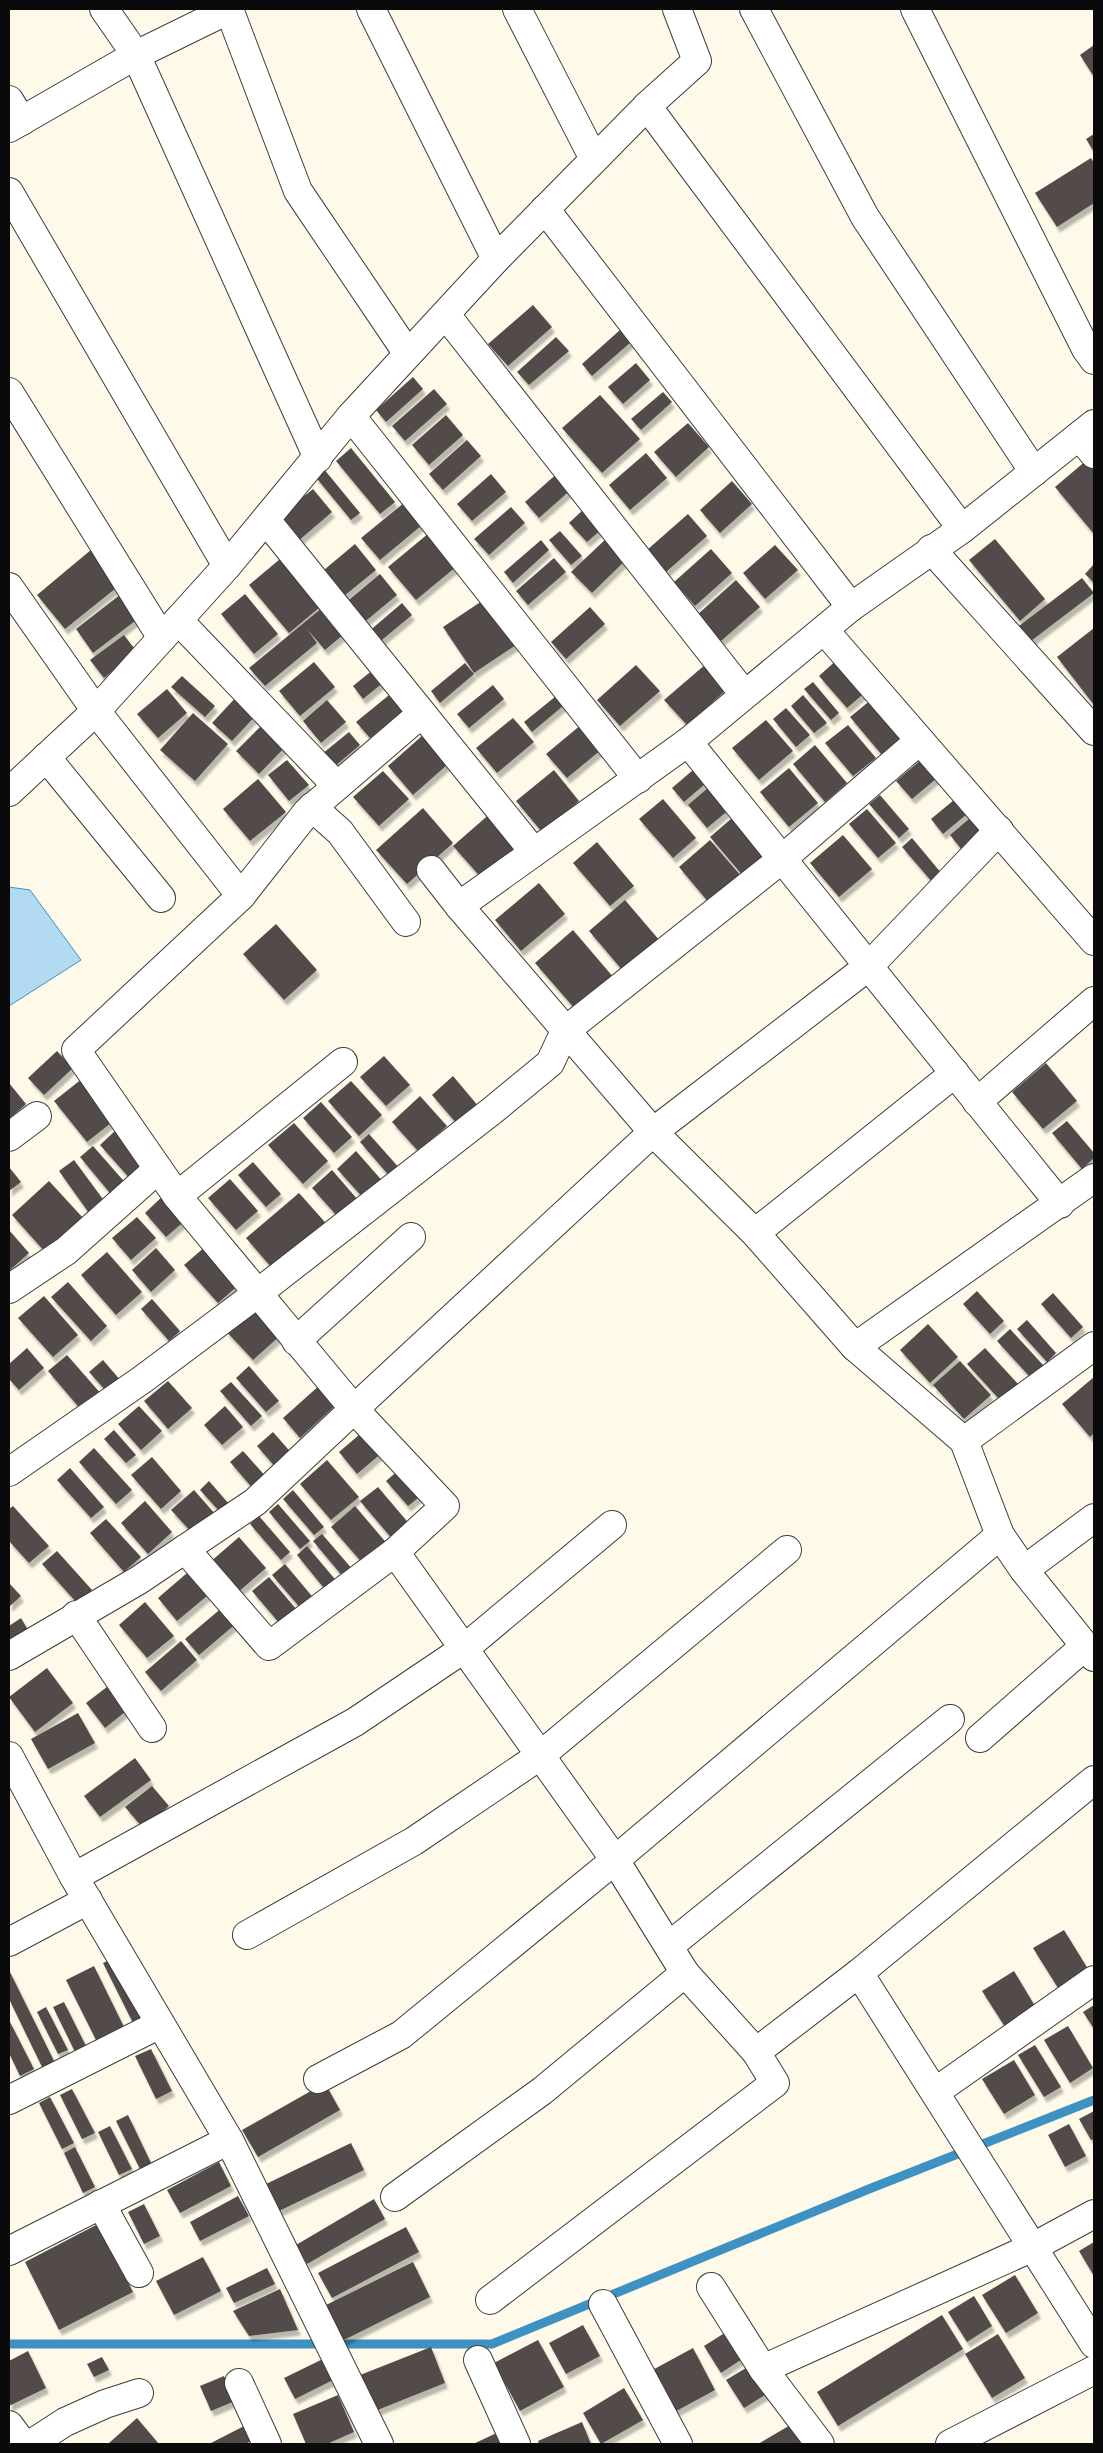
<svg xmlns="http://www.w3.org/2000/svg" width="1103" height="2453" viewBox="0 0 1103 2453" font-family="'Playfair Display',serif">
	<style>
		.water { fill: #b2dbf1; stroke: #3e91c3 }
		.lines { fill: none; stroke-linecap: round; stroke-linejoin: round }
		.stream { stroke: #3e91c3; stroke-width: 9 }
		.building { fill: #524c48; filter: url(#shadow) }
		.minor-casing { stroke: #3d3d3d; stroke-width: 30 }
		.minor { stroke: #fff; stroke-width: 28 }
	</style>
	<defs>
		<filter id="shadow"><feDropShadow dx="3" dy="5.5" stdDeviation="1" flood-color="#0004"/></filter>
	</defs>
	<rect width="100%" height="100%" fill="#fef9e9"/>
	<!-- water -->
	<polygon class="water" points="9,887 30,890 81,960 9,1006"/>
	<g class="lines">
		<!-- stream -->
		<polyline class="stream" points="9,2344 492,2344 869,2189 1094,2100"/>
	</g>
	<!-- building -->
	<g class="building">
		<polygon points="1094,45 1094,77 1080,55"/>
		<polygon points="1094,134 1094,152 1086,139"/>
		<polygon points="1091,158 1094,163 1094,203 1057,227 1035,193"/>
		<polygon points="533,305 552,327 508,366 488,344"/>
		<polygon points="620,330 631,342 592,376 582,364"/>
		<polygon points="556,337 569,351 529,385 517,372"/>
		<polygon points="636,363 650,380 623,404 608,387"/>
		<polygon points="413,377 423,389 386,422 376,410"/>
		<polygon points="434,389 447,404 405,441 392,426"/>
		<polygon points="663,392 672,402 641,430 631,419"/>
		<polygon points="600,395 640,439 602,473 562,428"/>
		<polygon points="446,415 463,435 429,465 412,445"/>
		<polygon points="688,423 709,447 676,477 654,452"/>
		<polygon points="467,440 481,456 443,490 429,474"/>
		<polygon points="351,448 395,502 380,514 336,461"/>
		<polygon points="646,453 667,478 630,510 609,485"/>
		<polygon points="1087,460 1094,469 1094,534 1055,487"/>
		<polygon points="323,468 360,513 351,520 314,475"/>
		<polygon points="560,471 574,487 539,518 525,502"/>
		<polygon points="491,474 506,492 472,521 457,504"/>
		<polygon points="732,481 752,504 720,533 700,510"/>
		<polygon points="313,489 332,512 297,542 277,518"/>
		<polygon points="410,498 428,520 380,560 361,538"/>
		<polygon points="511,507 525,523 489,555 474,539"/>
		<polygon points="585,508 603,528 587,542 569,523"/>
		<polygon points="688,514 707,536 666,572 647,550"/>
		<polygon points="560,531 582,556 571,565 549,540"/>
		<polygon points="429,533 457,566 416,600 388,567"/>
		<polygon points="609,536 629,557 592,593 571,572"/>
		<polygon points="995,539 1045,599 1020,621 969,560"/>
		<polygon points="541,540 549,550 513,583 504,572"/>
		<polygon points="355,544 376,570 339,600 318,575"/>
		<polygon points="775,545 798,570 765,599 743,573"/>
		<polygon points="92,549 121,584 65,629 37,595"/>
		<polygon points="711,549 732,573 695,606 674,582"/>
		<polygon points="286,554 326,602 289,633 249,585"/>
		<polygon points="554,558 566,572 528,605 516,591"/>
		<polygon points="1094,564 1094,583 1085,574"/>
		<polygon points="380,574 397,595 361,625 344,604"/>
		<polygon points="1082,578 1094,593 1031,641 1019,626"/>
		<polygon points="736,580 760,607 721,641 697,615"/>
		<polygon points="121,594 139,618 93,653 76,629"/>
		<polygon points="245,594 278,634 254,654 221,614"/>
		<polygon points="485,599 516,645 474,673 443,627"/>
		<polygon points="328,603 350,629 325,650 307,629 317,643 265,686 249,668"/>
		<polygon points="402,603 412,615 377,644 367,633"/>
		<polygon points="590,607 605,624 566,659 551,642"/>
		<polygon points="1094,628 1094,705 1057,657"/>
		<polygon points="124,635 137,652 104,678 90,660"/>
		<polygon points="840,657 868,690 847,708 819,676"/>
		<polygon points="314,662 335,687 300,716 279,691"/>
		<polygon points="465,663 474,674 440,703 431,691"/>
		<polygon points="706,664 727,689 687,725 664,700"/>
		<polygon points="379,665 389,678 363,699 353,686"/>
		<polygon points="636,665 660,691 620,726 597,700"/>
		<polygon points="182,676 215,706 205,717 171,687"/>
		<polygon points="813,682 839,713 831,720 804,689"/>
		<polygon points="493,685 504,699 469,728 457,714"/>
		<polygon points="167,689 187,713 158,738 137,714"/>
		<polygon points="394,691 408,707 370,738 356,722"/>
		<polygon points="561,692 569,701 532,732 524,722"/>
		<polygon points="239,694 259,712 232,741 212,723"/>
		<polygon points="803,695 827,723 814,733 791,706"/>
		<polygon points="877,695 908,733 882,755 850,717"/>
		<polygon points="327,700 346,722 321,743 303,721"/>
		<polygon points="786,708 810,735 796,747 773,719"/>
		<polygon points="193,713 228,744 195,781 160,750"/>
		<polygon points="513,718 534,742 497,773 476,748"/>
		<polygon points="267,720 290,742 259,774 236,751"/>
		<polygon points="766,720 793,751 759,780 732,748"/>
		<polygon points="582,724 602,749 567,778 546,754"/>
		<polygon points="848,725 876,758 853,776 825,743"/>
		<polygon points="349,732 360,745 328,772 317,758"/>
		<polygon points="423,735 448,764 413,795 388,766"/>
		<polygon points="815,745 847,783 825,802 793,764"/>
		<polygon points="922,759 937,778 912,799 896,781"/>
		<polygon points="287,760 309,785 289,801 268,775"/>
		<polygon points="700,764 712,778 684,802 672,788"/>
		<polygon points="789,768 818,803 789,827 760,792"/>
		<polygon points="554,770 579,801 542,832 516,801"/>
		<polygon points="383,771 409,799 379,826 353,797"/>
		<polygon points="258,779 286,812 250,841 223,809"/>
		<polygon points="716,781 736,804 707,828 688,805"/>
		<polygon points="880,795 909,829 899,838 869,804"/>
		<polygon points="960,795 973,809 943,834 931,819"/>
		<polygon points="663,799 696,838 673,858 639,819"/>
		<polygon points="423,808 453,843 407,884 376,850"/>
		<polygon points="867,809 896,843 878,858 849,824"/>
		<polygon points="493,811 525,847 485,882 453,846"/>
		<polygon points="739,812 773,852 744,877 710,837"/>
		<polygon points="976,813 988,828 962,850 950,835"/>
		<polygon points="843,835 872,869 839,897 810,863"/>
		<polygon points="912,838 942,874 933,883 902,847"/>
		<polygon points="710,840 742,877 710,904 679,867"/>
		<polygon points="597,842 634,886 610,906 573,863"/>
		<polygon points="539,883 565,914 521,951 495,920"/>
		<polygon points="625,900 660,941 624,972 589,931"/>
		<polygon points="276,924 317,970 284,1000 243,954"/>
		<polygon points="573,930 614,978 576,1010 535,963"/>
		<polygon points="57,1051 73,1068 44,1095 28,1078"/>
		<polygon points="384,1056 410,1085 386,1106 360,1077"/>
		<polygon points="1046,1063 1077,1101 1043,1129 1012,1092"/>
		<polygon points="453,1076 479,1107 458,1125 432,1095"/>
		<polygon points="83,1078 116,1119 87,1142 54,1101"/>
		<polygon points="351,1081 382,1115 359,1136 328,1101"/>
		<polygon points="9,1083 26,1104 9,1119"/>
		<polygon points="420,1096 447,1126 418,1151 392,1122"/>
		<polygon points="321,1102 352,1137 334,1153 303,1118"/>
		<polygon points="1067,1121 1094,1153 1094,1158 1082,1169 1052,1133"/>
		<polygon points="294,1123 328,1161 303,1184 268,1145"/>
		<polygon points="117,1129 150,1167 133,1182 100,1145"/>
		<polygon points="369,1134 401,1170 392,1179 360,1142"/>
		<polygon points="93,1146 129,1187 115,1199 80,1157"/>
		<polygon points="356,1151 385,1184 366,1201 337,1169"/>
		<polygon points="74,1160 105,1202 89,1213 59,1171"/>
		<polygon points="253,1162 281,1194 266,1207 238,1175"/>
		<polygon points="9,1167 21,1182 9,1191"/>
		<polygon points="332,1170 358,1200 338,1217 312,1188"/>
		<polygon points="230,1179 258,1211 236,1230 208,1198"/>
		<polygon points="49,1181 84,1219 46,1253 12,1215"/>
		<polygon points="299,1193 331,1229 279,1276 246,1238"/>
		<polygon points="165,1194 187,1219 166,1237 145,1213"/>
		<polygon points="137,1217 156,1238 131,1260 112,1238"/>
		<polygon points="9,1230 29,1253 9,1271"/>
		<polygon points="206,1246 240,1284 218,1303 184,1265"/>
		<polygon points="156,1248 175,1270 151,1292 132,1270"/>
		<polygon points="107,1252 142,1292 116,1315 81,1275"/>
		<polygon points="68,1282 107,1326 91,1341 51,1297"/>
		<polygon points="977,1291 1004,1321 990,1334 963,1304"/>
		<polygon points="1053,1293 1083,1327 1071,1338 1041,1304"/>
		<polygon points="44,1296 78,1335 53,1357 18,1318"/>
		<polygon points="152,1299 180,1331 169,1341 141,1309"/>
		<polygon points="255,1304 282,1334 253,1360 225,1330"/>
		<polygon points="1027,1320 1056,1353 1047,1362 1017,1329"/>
		<polygon points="928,1324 958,1357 930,1383 900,1350"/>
		<polygon points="1010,1329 1044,1366 1031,1378 997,1341"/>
		<polygon points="27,1348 44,1368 19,1390 9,1379 9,1364"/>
		<polygon points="985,1348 1018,1384 1000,1400 967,1364"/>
		<polygon points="67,1355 102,1395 83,1412 48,1371"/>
		<polygon points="103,1360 121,1381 108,1393 89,1372"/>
		<polygon points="960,1361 991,1395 964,1419 933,1385"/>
		<polygon points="249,1366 279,1401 266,1412 236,1378"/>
		<polygon points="1094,1377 1094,1433 1090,1437 1062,1404"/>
		<polygon points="168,1381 192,1408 168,1429 144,1401"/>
		<polygon points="231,1382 262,1416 251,1426 220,1391"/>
		<polygon points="321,1384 338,1403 300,1438 283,1418"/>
		<polygon points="139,1406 162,1431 141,1450 118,1424"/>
		<polygon points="225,1406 243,1427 222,1445 204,1425"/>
		<polygon points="366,1429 384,1451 357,1474 339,1452"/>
		<polygon points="114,1430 136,1455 126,1463 104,1439"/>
		<polygon points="273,1432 294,1456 278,1470 257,1446"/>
		<polygon points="94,1448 132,1490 116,1504 79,1462"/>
		<polygon points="243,1451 268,1479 255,1491 230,1462"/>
		<polygon points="152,1457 181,1491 161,1509 131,1475"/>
		<polygon points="327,1460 359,1497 331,1520 300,1484"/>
		<polygon points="70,1468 104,1507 91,1518 57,1480"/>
		<polygon points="401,1468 423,1494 408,1506 386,1481"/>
		<polygon points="209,1481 229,1504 220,1512 200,1490"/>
		<polygon points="378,1487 411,1526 394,1541 360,1501"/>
		<polygon points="194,1490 216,1515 194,1535 171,1510"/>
		<polygon points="293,1490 324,1527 314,1535 283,1499"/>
		<polygon points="145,1501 172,1532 148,1554 121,1523"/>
		<polygon points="278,1504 310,1541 300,1549 269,1512"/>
		<polygon points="13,1506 49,1546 29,1563 9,1541 9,1509"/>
		<polygon points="355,1506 389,1546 365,1566 331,1527"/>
		<polygon points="259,1516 290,1552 281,1560 250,1524"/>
		<polygon points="106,1519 141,1557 124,1572 90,1533"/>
		<polygon points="322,1534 353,1570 344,1578 313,1541"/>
		<polygon points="239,1537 266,1568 236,1594 209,1563"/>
		<polygon points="307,1546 339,1584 328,1593 297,1555"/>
		<polygon points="57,1551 92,1590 77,1603 42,1564"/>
		<polygon points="285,1564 316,1601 303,1611 272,1575"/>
		<polygon points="194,1567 214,1590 177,1621 158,1598"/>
		<polygon points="269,1577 302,1616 286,1631 252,1591"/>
		<polygon points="9,1583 21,1596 10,1606 9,1605"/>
		<polygon points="145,1602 174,1636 147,1658 119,1625"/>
		<polygon points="224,1606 238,1622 199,1655 185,1639"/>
		<polygon points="21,1618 31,1635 9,1649 9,1626"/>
		<polygon points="181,1641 197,1660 161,1691 145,1672"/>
		<polygon points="47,1668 73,1703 35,1732 9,1697"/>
		<polygon points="116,1680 135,1704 105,1728 86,1703"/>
		<polygon points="78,1713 95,1743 48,1769 31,1739"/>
		<polygon points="135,1758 151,1780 100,1817 84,1796"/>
		<polygon points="152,1786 169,1806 143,1828 125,1807"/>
		<polygon points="1064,1930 1093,1977 1063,1996 1033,1948"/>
		<polygon points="112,1959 142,2019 133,2023 103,1963"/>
		<polygon points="94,1966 126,2031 98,2044 66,1980"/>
		<polygon points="9,1970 55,2063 43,2069 9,1999"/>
		<polygon points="1014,1971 1038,2011 1007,2030 982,1991"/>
		<polygon points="64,2002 88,2050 77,2056 53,2007"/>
		<polygon points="1094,2005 1094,2029 1083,2012"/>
		<polygon points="46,2007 68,2050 58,2054 37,2012"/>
		<polygon points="9,2020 34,2069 20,2076 9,2053"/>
		<polygon points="1068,2026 1093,2068 1070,2083 1044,2040"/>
		<polygon points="1035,2045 1061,2087 1044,2097 1018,2055"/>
		<polygon points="151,2049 172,2091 156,2099 135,2056"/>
		<polygon points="1014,2060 1035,2095 1004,2114 982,2079"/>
		<polygon points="325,2083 340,2110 258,2157 242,2130"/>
		<polygon points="72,2089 95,2133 82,2139 60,2095"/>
		<polygon points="50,2097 74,2143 62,2149 39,2103"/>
		<polygon points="1094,2111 1094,2139 1091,2140 1079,2119"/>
		<polygon points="128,2115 152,2165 141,2171 116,2121"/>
		<polygon points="1069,2124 1086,2156 1065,2167 1048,2135"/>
		<polygon points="110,2126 132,2169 119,2175 98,2132"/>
		<polygon points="351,2143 364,2170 279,2211 266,2184"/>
		<polygon points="75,2147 95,2187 83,2193 64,2153"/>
		<polygon points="219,2162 231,2186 180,2213 167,2190"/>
		<polygon points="238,2196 249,2216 200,2241 190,2222"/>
		<polygon points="374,2199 385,2219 307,2264 296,2245"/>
		<polygon points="144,2204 160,2236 144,2244 128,2212"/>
		<polygon points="98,2224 133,2292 59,2330 25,2262"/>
		<polygon points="406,2227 419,2252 332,2298 318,2273"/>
		<polygon points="1094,2242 1094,2276 1079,2251"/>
		<polygon points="203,2257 221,2291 174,2315 156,2281"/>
		<polygon points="413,2262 430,2297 342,2341 324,2306"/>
		<polygon points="267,2268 275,2284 234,2303 226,2288"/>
		<polygon points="1015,2275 1038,2313 1006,2333 982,2295"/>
		<polygon points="280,2289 298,2330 249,2336 233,2311"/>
		<polygon points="974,2296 992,2326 967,2342 948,2312"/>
		<polygon points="942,2315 963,2349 838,2426 817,2392"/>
		<polygon points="583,2325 600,2356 566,2374 549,2343"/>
		<polygon points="731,2329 748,2355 721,2373 704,2346"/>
		<polygon points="998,2334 1025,2378 992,2398 965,2354"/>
		<polygon points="538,2340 564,2387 520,2411 494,2363"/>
		<polygon points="431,2347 445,2383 370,2413 355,2377"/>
		<polygon points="693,2348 715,2390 669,2415 647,2373"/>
		<polygon points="28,2351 46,2388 9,2406 9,2361"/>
		<polygon points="102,2357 109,2370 94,2377 87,2364"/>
		<polygon points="327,2357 337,2378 295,2399 284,2378"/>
		<polygon points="751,2365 768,2393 744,2408 726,2380"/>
		<polygon points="224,2376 235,2401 211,2411 200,2386"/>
		<polygon points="624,2388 643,2420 601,2444 583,2413"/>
		<polygon points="338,2395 354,2432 327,2444 306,2444 293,2414"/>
		<polygon points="137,2418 159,2444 111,2444 109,2443"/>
		<polygon points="582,2422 591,2444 539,2444 538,2441"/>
		<polygon points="250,2423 257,2438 245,2444 209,2444"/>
		<polygon points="792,2424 805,2444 758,2444"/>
		<polygon points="501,2431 508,2444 473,2444"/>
	</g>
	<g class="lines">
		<!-- minor casing -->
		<g class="minor-casing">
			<g id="minor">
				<polyline points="104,9 136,55 318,458"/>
				<polyline points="229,9 298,191 408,354"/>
				<polyline points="371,9 496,259"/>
				<polyline points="517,9 594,159"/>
				<polyline points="754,9 865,217 1034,472"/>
				<polyline points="915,9 1086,349 1094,360"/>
				<polyline points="9,100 22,121"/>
				<polyline points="647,106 962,529"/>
				<polyline points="9,128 136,55 230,9"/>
				<polyline points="9,192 227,566"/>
				<polyline points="545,209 851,607"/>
				<polyline points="446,315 744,694"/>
				<polyline points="9,392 162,638"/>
				<polyline points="351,416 638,779"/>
				<polyline points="1079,436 1094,454"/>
				<polyline points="266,520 534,852"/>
				<polyline points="931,549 1094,731"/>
				<polyline points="9,587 96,711 241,896"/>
				<polyline points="178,620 337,786"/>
				<polyline points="825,631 1094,941"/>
				<polyline points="688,742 1060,1204"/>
				<polyline points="46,757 161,898"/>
				<polyline points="9,792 96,711 227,566 351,416 496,259 647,106 697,61 677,9"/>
				<polyline points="312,807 340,832 406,922"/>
				<polyline points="431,870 459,906 653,1132 755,1233 855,1347 964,1441 1000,1535 1024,1570 1094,1657"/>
				<polyline points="459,906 688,742 851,607 962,529 1094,424"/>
				<polyline points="343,1062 177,1196 76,1050 241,896 307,812 421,714"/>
				<polyline points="977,1102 1094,1001"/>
				<polyline points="9,1137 37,1116"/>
				<polyline points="755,1233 955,1073"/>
				<polyline points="9,1289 66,1251 158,1169"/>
				<polyline points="296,1341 411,1237"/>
				<polyline points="855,1347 1094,1178"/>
				<polyline points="964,1441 1094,1346"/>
				<polyline points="9,1472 143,1379 258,1293 493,1110 550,1063 565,1031 782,859 919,741"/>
				<polyline points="185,1549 269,1646 395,1552 615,1860 685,1973 756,2052 859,1973 1094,1780"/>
				<polyline points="395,1552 445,1506 354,1409 653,1132 869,966 999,830"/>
				<polyline points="1024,1570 1094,1518"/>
				<polyline points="76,1615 152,1728"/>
				<polyline points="9,1656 139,1580 255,1502 354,1409 177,1196"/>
				<polyline points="980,1738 1085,1646"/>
				<polyline points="9,1756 74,1877 229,2140 379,2444"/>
				<polyline points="74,1877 355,1722 465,1648 612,1525"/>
				<polyline points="247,1935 414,1841 541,1755 787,1550"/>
				<polyline points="9,1942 88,1900"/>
				<polyline points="669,1946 950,1719"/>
				<polyline points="859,1973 1094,2344"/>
				<polyline points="318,2079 401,2035 615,1860 1000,1535"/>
				<polyline points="935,2092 1094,1980"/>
				<polyline points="9,2100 160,2024"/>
				<polyline points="395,2197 542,2091 685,1973"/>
				<polyline points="101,2204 139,2273"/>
				<polyline points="9,2251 229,2140"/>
				<polyline points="711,2287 763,2369 1033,2247 1094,2214"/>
				<polyline points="490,2300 775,2083 756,2052"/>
				<polyline points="603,2304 678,2444"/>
				<polyline points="478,2360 516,2444"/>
				<polyline points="763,2369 820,2444"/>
				<polyline points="239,2383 267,2444"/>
				<polyline points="9,2425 23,2444"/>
				<polyline points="31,2444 65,2422 105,2404 139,2393"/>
				<polyline points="950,2444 1094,2370"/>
			</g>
		</g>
		<!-- minor -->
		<use href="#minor" class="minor"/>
	</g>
	<!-- border -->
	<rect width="1103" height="2453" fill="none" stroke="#0a0a0a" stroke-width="20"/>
</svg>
